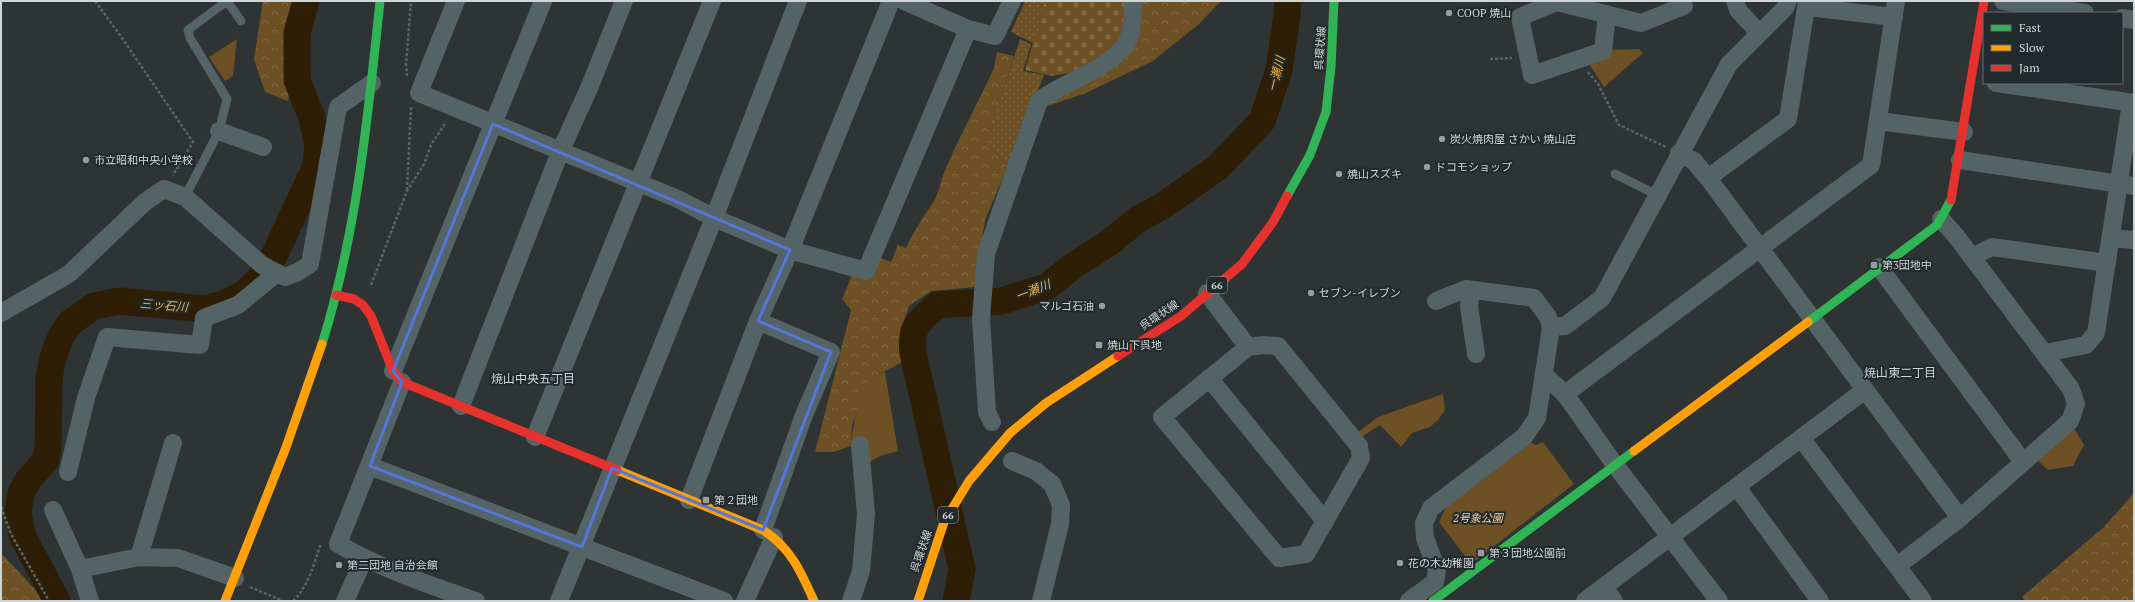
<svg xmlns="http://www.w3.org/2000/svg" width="2135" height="602" viewBox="0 0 2135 602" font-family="'PT Serif','Noto Sans JP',serif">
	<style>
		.grass { fill: url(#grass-dots) }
		.forest { fill: url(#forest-crowns) }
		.cemetery { fill: url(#cemetery-stones) }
		.green { fill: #6d5023 }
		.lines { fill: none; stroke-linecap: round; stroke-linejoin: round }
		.river { stroke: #2e1e06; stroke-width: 27 }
		.path { stroke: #5a6466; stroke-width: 2.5; stroke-dasharray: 3 2; stroke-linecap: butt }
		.lane { stroke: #536366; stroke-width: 9 }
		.street { stroke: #536366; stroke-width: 18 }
		.fast { stroke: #30b455; stroke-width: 9 }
		.slow { stroke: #ff9f0a; stroke-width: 9 }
		.jam { stroke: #e5322d; stroke-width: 9 }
		.marked { fill: none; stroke: #5376d8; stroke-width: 3; stroke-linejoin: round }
		.poi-dot { fill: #979c9e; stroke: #212a2c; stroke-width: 1.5 }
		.labels { text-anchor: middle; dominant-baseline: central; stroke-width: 4; stroke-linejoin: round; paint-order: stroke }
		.shield { fill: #212a2c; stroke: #9ca2a4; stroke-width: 1 }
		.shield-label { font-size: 10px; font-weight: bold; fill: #d0d5d7 }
		.poi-label { font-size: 11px; fill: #d0d5d7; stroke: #212a2c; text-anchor: start }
		.street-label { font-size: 11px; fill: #d0d5d7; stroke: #212a2c }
		.park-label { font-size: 11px; font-style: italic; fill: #ffd297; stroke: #212a2c }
		.water-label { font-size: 12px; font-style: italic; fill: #f9b03b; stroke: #212a2c }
		.neighbourhood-label { font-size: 12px; fill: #ccd7d9; stroke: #212a2c }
	</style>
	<defs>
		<pattern id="grass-dots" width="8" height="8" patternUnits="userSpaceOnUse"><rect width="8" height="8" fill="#6d5023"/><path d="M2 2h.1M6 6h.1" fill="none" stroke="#816842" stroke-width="1.8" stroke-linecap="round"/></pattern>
		<pattern id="forest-crowns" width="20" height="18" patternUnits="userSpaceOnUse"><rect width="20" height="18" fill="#6d5023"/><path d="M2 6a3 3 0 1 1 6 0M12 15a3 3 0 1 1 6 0" fill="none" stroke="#816842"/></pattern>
		<pattern id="cemetery-stones" width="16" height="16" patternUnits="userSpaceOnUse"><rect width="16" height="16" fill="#6d5023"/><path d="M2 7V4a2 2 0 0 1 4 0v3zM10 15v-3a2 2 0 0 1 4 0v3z" fill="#816842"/></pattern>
	</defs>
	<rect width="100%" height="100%" fill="#2e3333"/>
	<!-- grass -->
	<g class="grass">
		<polygon points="1025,1 1045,1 1033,43 1011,32"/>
		<polygon points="1020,39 1031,44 1023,71 1044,75 1008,165 986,143"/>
	</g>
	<!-- forest -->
	<g class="forest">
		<polygon points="263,1 300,1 289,36 292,74 288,101 265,92 254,59"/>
		<polygon points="1126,1 1221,1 1199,24 1153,61 1086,93 1042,108 1074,72"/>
		<path d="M997 52 1014 56 987 143 1008 165 985 220 975 287 931 291 909 306 900 332 904 361 872 378 852 425 851 446 833 452H815L851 310 842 299 852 275 881 258 891 262 898 245 906 248C913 232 924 216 934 201 939 193 940 182 944 173 959 137 978 103 994 68Z"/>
		<polygon points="2134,493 2134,601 2024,601 2023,596 2104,527"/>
		<polygon points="1,553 45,600 45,601 1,601"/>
	</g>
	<!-- cemetery -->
	<polygon class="cemetery" points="1045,1 1126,1 1123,24 1113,46 1094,59 1074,72 1052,76 1025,70"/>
	<!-- green -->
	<g class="green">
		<polygon points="237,39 233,76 225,81 209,57"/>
		<polygon points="1639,49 1643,53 1604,87 1587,61 1609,50"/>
		<path d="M885 372 898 451 880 456 864 465 860 445 851 446C852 430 860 387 873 377 876 375 881 373 885 372Z"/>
		<polygon points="1443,394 1445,410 1438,420 1430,427 1412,433 1401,447 1380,425 1357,440 1353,436 1378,417"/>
		<polygon points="2070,421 2084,445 2073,466 2048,470 2032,455"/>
		<polygon points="1528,441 1536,445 1543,442 1574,484 1471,564 1439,522 1449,501"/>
	</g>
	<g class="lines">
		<!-- river -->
		<g class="river">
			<polyline points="57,601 22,535 18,513 21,493 28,480 46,460 48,448 49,378 53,357 61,336 71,322 94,306 120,301 205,309 223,304 242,295 259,280 274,256 316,166 318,145 312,118 297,80 297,33 306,1"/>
			<path d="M956 601 962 569 913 353C910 326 918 323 937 305L1002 301 1048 286 1073 266 1110 242 1137 220 1164 205 1218 167 1262 121 1279 70 1287 15 1288 1"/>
		</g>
		<!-- path -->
		<g class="path">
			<polyline points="95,1 120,35 193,142 173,175"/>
			<polyline points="1490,59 1512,58"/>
			<polyline points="1588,72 1598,84 1619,125 1666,147"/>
			<polyline points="407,76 406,65 411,1"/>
			<polyline points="407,190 411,107"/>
			<polyline points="371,285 407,191 424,164 431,145 446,122"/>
			<polyline points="1,507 11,534 49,601"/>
			<polyline points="250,587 283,601"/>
			<path d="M293 601C309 586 314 563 321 543"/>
		</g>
		<!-- lane -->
		<g class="lane">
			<polyline points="1615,174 1657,195"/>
			<polyline points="185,197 219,131 227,99 190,38 188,30 227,1 241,21"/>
		</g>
		<!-- street -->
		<g class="street">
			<polyline points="456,1 419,93 678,199 714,218 790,250 866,271 968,29"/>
			<polyline points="904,1 968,29 995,36 1012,1"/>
			<polyline points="1735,1 1738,10 1759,33"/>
			<polyline points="2003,1 2085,13"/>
			<polyline points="1807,7 1894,17"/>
			<polyline points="1607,14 1603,51 1532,75 1520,17 1557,2 1641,23 1684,6 1682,1"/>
			<polyline points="2122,18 2134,20"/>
			<polyline points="1996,83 2134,103"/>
			<polyline points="1878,121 1964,132"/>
			<polyline points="219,131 263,147"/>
			<polyline points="1679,153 1694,161 1708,178 1960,518"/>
			<polyline points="1960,160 2134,186"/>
			<polyline points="1708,178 1788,119 1807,1"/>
			<polyline points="2111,238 2134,240"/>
			<polyline points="1972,257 1992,247 2107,263"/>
			<polyline points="1879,267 2023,462"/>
			<polyline points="1471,290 1469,306 1476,354"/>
			<polyline points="1207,293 1248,347 1263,345 1278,346 1359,446 1361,458 1306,554 1279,558 1162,417 1248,347"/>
			<polyline points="1,313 69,274 145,202 164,189 185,197 262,265 285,277 298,272 310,264 338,107 372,83"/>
			<polyline points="758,321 831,352 804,415 763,530"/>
			<polyline points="1551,327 1565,326 1602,298 1729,64 1785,8 1788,1"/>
			<polyline points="2044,353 2086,345 2096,333 2131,103"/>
			<polyline points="393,371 543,1"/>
			<polyline points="1544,375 1565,394 1615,465 1719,601"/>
			<polyline points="1209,378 1325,521"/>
			<path d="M402 382 338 544C382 569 429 585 476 601"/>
			<polyline points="1565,394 1871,165 1896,1"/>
			<polyline points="461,406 560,152 590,86 624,1"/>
			<path d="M992 422 987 412 981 319 986 254 1039 101C1063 81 1120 67 1130 35 1133 25 1132 12 1134 1"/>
			<polyline points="535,437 712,1"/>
			<polyline points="1801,438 1923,601"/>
			<polyline points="1012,461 1036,471 1052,484 1061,505 1060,524 1041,601"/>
			<polyline points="370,466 724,601"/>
			<polyline points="68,472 86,398 107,337 200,345 204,318 238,305 277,273"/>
			<polyline points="1737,487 1820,601"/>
			<polyline points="689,500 758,321 790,250 891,1"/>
			<polyline points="53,510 80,569 139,557 178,558 235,578"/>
			<polyline points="139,557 173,443"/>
			<polyline points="1897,566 1960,518 2070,421 2076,404 2071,389 1956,236 1941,219"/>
			<polyline points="80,569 90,601"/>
			<polyline points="1604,587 1614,601"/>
			<polyline points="345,601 364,559"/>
			<polyline points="559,601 714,218 798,1"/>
			<polyline points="745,601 774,537"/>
			<polyline points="851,601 861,571 866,514 860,445"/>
			<polyline points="1409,601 1435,582 1437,570 1425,538 1424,523 1431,508 1524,437 1537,418 1551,327 1548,317 1534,298 1466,289 1436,301"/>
			<polyline points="1585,601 1865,390"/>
		</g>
		<!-- fast -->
		<g class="fast">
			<polyline points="1287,196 1310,155 1326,112 1331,67 1334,1"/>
			<polyline points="1808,322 1937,225 1951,200"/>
			<path d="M322 344C357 232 368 116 380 1"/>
			<polyline points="1433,601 1634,451"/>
		</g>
		<!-- slow -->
		<g class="slow">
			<polyline points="1634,451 1808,322"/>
			<path d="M617 470 763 530C791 548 801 572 814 601"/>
			<polyline points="225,601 285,450 322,344"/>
			<polyline points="918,601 944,522 969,481 1010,433 1046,403 1118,356"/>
		</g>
		<!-- jam -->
		<g class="jam">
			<polyline points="1951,200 1984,1"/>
			<polyline points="336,295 354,299 363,305 371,316 393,371 402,382 617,470"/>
			<polyline points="1118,356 1181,316 1242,264 1273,222 1287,196"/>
		</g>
	</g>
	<!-- marked area -->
	<path class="marked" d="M493 124 790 250 758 321 831 352 763 530 612 468 582 547 370 466 402 382 393 371Z"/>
	<!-- markers -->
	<g class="poi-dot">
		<circle cx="1449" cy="13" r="4"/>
		<circle cx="1442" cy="139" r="4"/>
		<circle cx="86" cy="160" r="4"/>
		<circle cx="1427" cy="167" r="4"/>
		<circle cx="1339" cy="174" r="4"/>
		<rect x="1870" y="261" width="8" height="8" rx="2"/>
		<circle cx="1311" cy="293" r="4"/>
		<circle cx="1102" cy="306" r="4"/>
		<rect x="1095" y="341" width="8" height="8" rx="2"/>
		<rect x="702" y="496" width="8" height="8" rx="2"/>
		<rect x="1477" y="549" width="8" height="8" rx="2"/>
		<circle cx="1400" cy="563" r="4"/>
		<circle cx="339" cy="565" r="4"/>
	</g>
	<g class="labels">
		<!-- shield labels -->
		<g class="shield">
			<rect x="1207" y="277" width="20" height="16" rx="3"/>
			<rect x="938" y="507" width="20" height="16" rx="3"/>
		</g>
		<g class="shield-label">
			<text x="1217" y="285">66</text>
			<text x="948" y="515">66</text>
		</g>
		<!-- poi labels -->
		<g class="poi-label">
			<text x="1457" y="13">COOP 焼山</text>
			<text x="1450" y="139">炭火焼肉屋 さかい 焼山店</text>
			<text x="94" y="160">市立昭和中央小学校</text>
			<text x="1435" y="167">ドコモショップ</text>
			<text x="1347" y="174">焼山スズキ</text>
			<text x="1882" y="265">第3団地中</text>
			<text x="1319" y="293">セブン-イレブン</text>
			<text x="1094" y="306" text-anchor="end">マルゴ石油</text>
			<text x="1107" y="345">焼山下呉地</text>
			<text x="714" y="500">第２団地</text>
			<text x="1489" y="553">第３団地公園前</text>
			<text x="1408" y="563">花の木幼稚園</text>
			<text x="347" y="565">第二団地 自治会館</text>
		</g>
		<!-- street labels -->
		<g class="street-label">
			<text transform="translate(1320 48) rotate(-86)">呉環状線</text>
			<text transform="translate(1159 315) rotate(-34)">呉環状線</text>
			<text transform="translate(921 551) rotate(-71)">呉環状線</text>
		</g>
		<!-- park labels -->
		<g class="park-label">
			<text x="1478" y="518">2号象公園</text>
		</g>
		<!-- water labels -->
		<g class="water-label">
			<text transform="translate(1276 74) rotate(-76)">一瀬川</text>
			<text transform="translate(1033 290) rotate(-22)">一瀬川</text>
			<text transform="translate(164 305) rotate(5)">三ッ石川</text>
		</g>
		<!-- neighbourhood labels -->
		<g class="neighbourhood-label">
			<text x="1900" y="372">焼山東二丁目</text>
			<text x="533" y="378">焼山中央五丁目</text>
		</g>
	</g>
	<!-- border -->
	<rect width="2135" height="602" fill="none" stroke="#d0d5d7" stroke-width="4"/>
	<!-- legend -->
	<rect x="1983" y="12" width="140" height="72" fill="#212a2c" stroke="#676e70"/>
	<rect x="1991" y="25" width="20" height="6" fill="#30b455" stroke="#676e70"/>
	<text x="2019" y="32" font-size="12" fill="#d0d5d7">Fast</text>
	<rect x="1991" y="45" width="20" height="6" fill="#ff9f0a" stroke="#676e70"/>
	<text x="2019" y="52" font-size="12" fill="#d0d5d7">Slow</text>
	<rect x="1991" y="65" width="20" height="6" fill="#e5322d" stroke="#676e70"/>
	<text x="2019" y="72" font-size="12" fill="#d0d5d7">Jam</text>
</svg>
